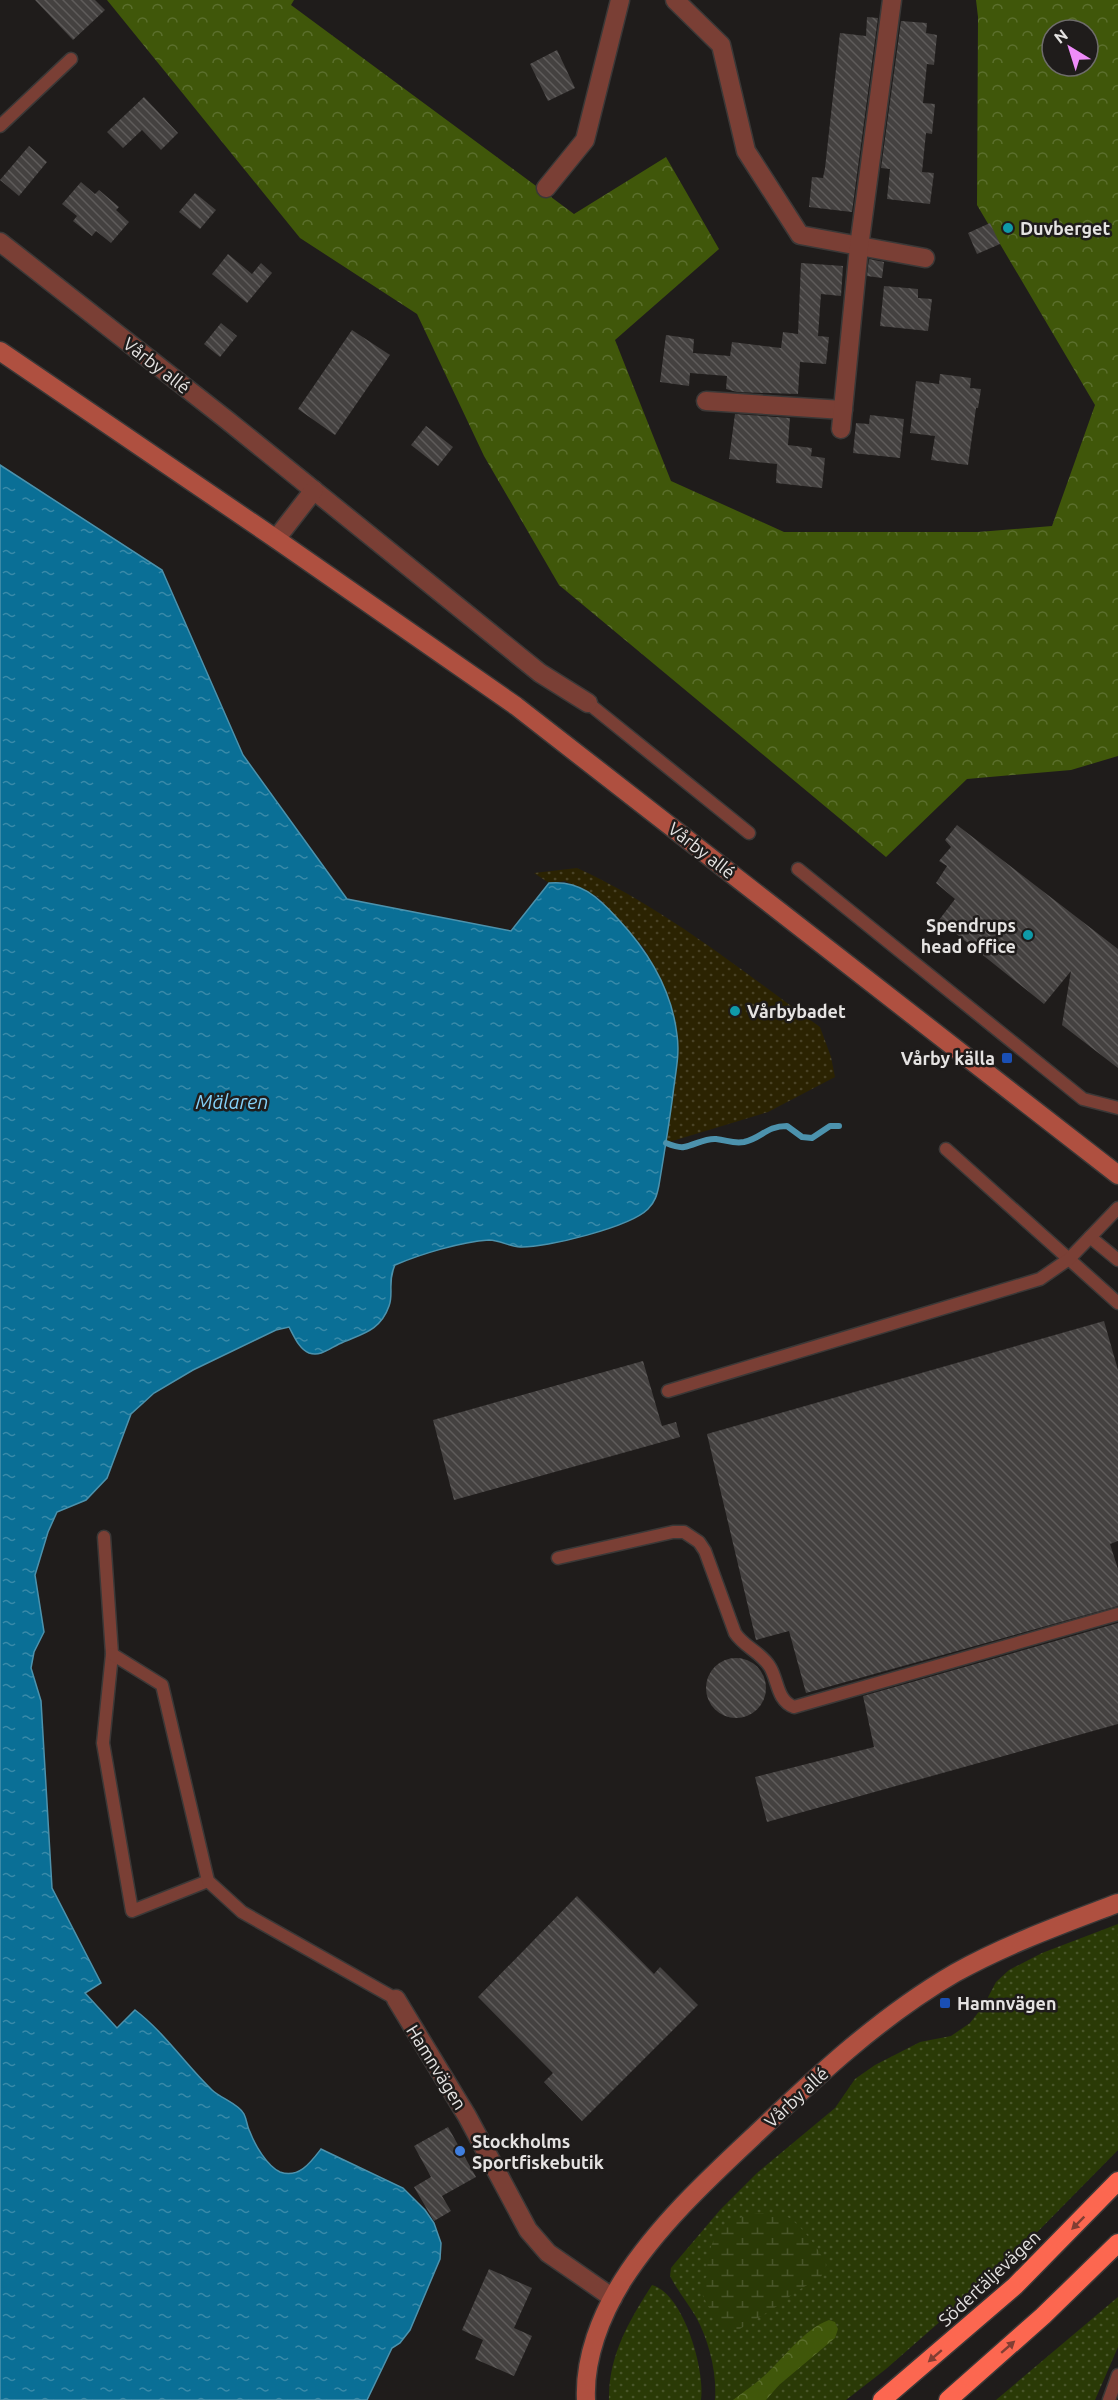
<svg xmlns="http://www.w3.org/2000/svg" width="1118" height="2400" viewBox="0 0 1118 2400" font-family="Ubuntu,sans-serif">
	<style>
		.grass { fill: url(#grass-dots) }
		.forest { fill: url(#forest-crowns); fill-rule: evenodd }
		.wetland { fill: url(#wetland-marsh) }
		.sand { fill: url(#sand-dots) }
		.water { fill: url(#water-ripples); stroke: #4c92ad; stroke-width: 1.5 }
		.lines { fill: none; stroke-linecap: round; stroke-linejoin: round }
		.stream { stroke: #4c92ad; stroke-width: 6 }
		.building { fill: url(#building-back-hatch) }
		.lane-casing { stroke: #3b3837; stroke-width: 15 }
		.street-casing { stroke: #3b3837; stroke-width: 21 }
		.secondary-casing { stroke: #3b3837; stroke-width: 21 }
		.highway-casing { stroke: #3b3837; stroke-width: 21 }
		.lane { stroke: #7a3f35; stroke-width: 12 }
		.street { stroke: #7a3f35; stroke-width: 18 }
		.secondary { stroke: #af5040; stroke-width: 18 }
		.highway { stroke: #fc6750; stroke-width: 18 }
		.oneway { fill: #823e33 }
		.culture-dot { fill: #0f9aa8; stroke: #1f1c1b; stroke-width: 2 }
		.transit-dot { fill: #1a4fb4; stroke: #1f1c1b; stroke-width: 2 }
		.shop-dot { fill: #3f7fe0; stroke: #1f1c1b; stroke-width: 2 }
		.labels { text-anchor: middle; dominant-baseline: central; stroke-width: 5; stroke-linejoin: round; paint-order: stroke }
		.poi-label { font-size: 18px; font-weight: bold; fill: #e5e3e2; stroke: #1f1c1b; text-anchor: start }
		.street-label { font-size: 18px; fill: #e5e3e2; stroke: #1f1c1b }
		.water-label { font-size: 20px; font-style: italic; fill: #84d0f8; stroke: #1f1c1b }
	</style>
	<defs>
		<pattern id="grass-dots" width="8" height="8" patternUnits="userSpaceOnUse" patternTransform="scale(1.5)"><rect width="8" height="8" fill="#2a3a06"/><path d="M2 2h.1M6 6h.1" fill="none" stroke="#49562a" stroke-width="1.8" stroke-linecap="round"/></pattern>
		<pattern id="forest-crowns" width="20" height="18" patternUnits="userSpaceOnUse" patternTransform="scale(1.5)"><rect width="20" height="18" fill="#40570a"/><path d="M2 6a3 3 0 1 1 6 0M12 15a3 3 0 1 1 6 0" fill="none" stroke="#5b6f2d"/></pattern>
		<pattern id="wetland-marsh" width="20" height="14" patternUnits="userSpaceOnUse" patternTransform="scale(1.5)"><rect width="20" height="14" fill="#2a3a06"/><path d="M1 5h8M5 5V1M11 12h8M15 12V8" fill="none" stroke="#49562a"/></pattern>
		<pattern id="sand-dots" width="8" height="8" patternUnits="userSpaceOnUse" patternTransform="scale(1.5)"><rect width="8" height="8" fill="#2b2302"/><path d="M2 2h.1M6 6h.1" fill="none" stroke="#4a4327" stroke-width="1.8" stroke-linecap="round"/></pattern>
		<pattern id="water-ripples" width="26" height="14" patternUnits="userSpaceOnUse" patternTransform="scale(1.5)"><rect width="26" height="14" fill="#0a6f96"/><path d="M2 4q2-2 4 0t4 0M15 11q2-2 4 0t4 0" fill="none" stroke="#398aa9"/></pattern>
		<pattern id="building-back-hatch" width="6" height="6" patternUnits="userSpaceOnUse" patternTransform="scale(1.5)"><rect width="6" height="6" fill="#444140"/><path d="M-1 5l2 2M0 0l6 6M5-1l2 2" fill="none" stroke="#5f5c5b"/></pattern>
	</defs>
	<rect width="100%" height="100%" fill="#1f1c1b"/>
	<!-- grass -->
	<g class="grass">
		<path d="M1118 1924V2150L1008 2262 886 2369 846 2400H715C717 2372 709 2341 696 2317 688 2303 677 2290 670 2276L671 2268 675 2263 720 2210 757 2173 835 2108 855 2079 875 2065 920 2042 951 2036 970 2023 984 2005 996 1982 1009 1970 1042 1953Z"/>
		<path d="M652 2285C684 2294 705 2370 701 2400H609C608 2356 629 2321 652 2285Z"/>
		<polygon points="1118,2297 1118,2347 1095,2400 996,2400"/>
	</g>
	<!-- forest -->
	<g class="forest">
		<path d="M107 0H294L291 5 574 214 666 157 719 249 615 340 671 481 784 532H978L1052 526 1095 405 977 205 978 17 976 0H1118V756L1071 770 967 779 886 857 559 585 484 456 417 314 300 238ZM1052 30H1088V66H1052Z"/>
		<path d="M829 2320 835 2322 838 2329 835 2338 779 2385 766 2400H733C743 2392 754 2385 764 2376 783 2359 804 2329 829 2320Z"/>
	</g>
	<!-- wetland -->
	<path class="wetland" d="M762 2213C769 2214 780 2213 786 2216 801 2224 820 2250 826 2265L821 2277 797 2291 773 2309 738 2330 725 2328 711 2312 700 2290 702 2282 708 2275C703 2240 728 2215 762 2213Z"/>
	<!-- sand -->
	<path class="sand" d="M577 868C665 908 742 971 820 1027L831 1057 835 1077 768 1112 666 1143 677 1067V1036L668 996 644 948 598 897 565 881 549 883 534 873Z"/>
	<!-- water -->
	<path class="water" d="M0 465 162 570 243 755 347 899 511 931 549 883C580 880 598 897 618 919 648 951 672 991 677 1035 680 1055 675 1075 673 1094 669 1125 664 1155 659 1185 657 1195 655 1202 648 1209 630 1227 546 1248 520 1247 510 1247 500 1240 489 1240 460 1242 421 1254 395 1265 387 1282 394 1293 389 1306 380 1332 360 1334 339 1344 329 1349 320 1357 309 1353 299 1349 294 1336 289 1327L276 1330 193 1370 154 1393 131 1414 107 1478 86 1500 57 1512 48 1532 35 1575 44 1632 34 1652 31 1668 41 1701 52 1888 101 1983 85 1993 117 2028 135 2010C164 2032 185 2064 212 2090 220 2098 239 2104 244 2114 247 2120 247 2127 250 2132 255 2145 267 2166 280 2172 299 2179 311 2162 321 2149L325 2151 403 2188 425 2210 434 2223 441 2243 440 2259 410 2330 400 2343 392 2348 367 2400H0Z"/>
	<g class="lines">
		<!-- stream -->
		<path class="stream" d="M666 1143C671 1145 679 1148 684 1147 695 1145 705 1138 716 1139 727 1140 733 1144 744 1142 762 1138 766 1126 787 1126L802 1137 812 1138 830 1126H839"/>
	</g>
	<!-- building -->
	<g class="building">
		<polygon points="35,0 95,0 105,10 73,40"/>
		<polygon points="867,17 878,18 852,212 809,207 812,177 823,178 825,168 840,33 866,36"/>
		<polygon points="901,21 927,23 926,33 937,35 934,65 927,64 923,103 935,104 932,134 926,133 922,172 934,173 930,204 887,199 890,169 881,168"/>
		<polygon points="557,50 575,88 548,101 530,64"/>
		<polygon points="144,97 178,133 161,150 142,130 123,148 107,132"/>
		<polygon points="29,146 47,162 19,196 0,180"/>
		<polygon points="81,182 95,194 99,190 119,207 116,210 129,222 111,243 96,231 92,236 73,221 77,216 62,204"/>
		<polygon points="195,193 216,210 200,229 179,212"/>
		<polygon points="990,223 1000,244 977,254 968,233"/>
		<polygon points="228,254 252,274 261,263 272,273 247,303 212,274"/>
		<polygon points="869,259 884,262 882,278 867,276"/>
		<polygon points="801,263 843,266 841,296 821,294 818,336 829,337 826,364 800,362 798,394 737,392 726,389 727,376 690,373 689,386 660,382 666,335 694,339 693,353 730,356 732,342 781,348 783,332 798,334"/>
		<polygon points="884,286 918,289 918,298 932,299 928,331 880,326"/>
		<polygon points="221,323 237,336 220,357 204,344"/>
		<polygon points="352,330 390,355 335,435 298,409"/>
		<polygon points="940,374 971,378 970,388 981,389 978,408 976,408 968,465 931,460 935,436 910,433 916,381 939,384"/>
		<polygon points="735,414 790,418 788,445 812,448 811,456 825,458 822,488 776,483 777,464 729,459"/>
		<polygon points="870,415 904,419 900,458 853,453 856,423 869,424"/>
		<polygon points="426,426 453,447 438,466 411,445"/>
		<polygon points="957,825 1118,949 1118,1068 1062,1025 1071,971 1044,1004 939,920 955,899 936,883 947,866 939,861 951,847 945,840"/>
		<polygon points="1104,1321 1118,1370 1118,1541 1110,1544 1118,1569 1118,1606 806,1693 789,1631 756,1640 707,1434"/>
		<polygon points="643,1361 662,1426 676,1422 680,1437 454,1500 433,1420"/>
		<polygon points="1118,1623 1118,1724 767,1822 755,1777 874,1747 863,1696"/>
		<circle cx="736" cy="1688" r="30"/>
		<polygon points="577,1896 654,1974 660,1967 698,2005 582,2121 544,2082 553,2073 478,1997"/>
		<polygon points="448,2127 476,2177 442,2196 451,2211 434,2221 414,2187 431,2177 414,2146"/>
		<polygon points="489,2269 532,2288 514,2328 532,2336 514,2376 475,2359 483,2340 462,2330"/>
	</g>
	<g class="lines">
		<!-- lane casing -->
		<g class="lane-casing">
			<g id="lane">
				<polyline points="0,126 71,59"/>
				<polyline points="588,703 749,833"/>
				<polyline points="798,869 1083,1099 1118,1108"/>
				<polyline points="946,1149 1118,1303"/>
				<polyline points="1090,1237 1118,1260"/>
				<polyline points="668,1391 1040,1279 1069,1259 1118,1208"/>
				<polyline points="104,1537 112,1654 103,1743 132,1911 208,1881"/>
				<path d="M558 1558 673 1532H684L699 1542 705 1551 735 1633C744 1647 761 1652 770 1667 778 1680 777 1701 794 1707L1118 1614"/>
				<polyline points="112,1654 162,1685 208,1881 242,1912 396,1999"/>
				<polyline points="1109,2400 1118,2375"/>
			</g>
		</g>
		<!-- street casing -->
		<g class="street-casing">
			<g id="street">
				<polyline points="675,0 721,45 746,151 800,235 925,258"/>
				<polyline points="546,188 585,140 620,0"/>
				<polyline points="0,242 227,420 540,673 588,703"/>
				<polyline points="706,401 843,410"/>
				<polyline points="841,429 859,247 892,0"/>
				<polyline points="276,539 314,490"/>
				<polyline points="396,1999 467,2116 528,2230 548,2253 613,2298"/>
			</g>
		</g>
		<!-- secondary casing -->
		<g class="secondary-casing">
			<g id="secondary">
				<polyline points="0,351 276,539 516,706 1118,1175"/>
				<path d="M586 2400C584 2358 601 2315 623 2280 658 2225 710 2177 757 2133 819 2074 881 2016 955 1973 1007 1944 1063 1924 1118 1903"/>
			</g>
		</g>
		<!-- highway casing -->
		<g class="highway-casing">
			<g id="highway">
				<polyline points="882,2400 1015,2286 1118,2181"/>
				<polyline points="948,2400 1043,2316 1118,2243"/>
			</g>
		</g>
		<!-- lane -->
		<use href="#lane" class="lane"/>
		<!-- street -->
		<use href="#street" class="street"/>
		<!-- secondary -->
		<use href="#secondary" class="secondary"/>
		<!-- highway -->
		<use href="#highway" class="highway"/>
	</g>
	<!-- one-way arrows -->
	<defs><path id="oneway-solid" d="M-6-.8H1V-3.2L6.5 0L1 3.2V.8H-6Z" transform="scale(1.5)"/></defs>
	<g class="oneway">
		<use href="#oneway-solid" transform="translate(1078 2223) rotate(135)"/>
		<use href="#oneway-solid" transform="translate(1008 2347) rotate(-41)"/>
		<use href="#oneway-solid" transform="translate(935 2356) rotate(139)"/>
	</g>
	<!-- markers -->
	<g class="culture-dot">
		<circle cx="1008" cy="228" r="6"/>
		<circle cx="1028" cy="935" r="6"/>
		<circle cx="735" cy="1011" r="6"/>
	</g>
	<g class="transit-dot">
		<rect x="1001" y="1052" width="12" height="12" rx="3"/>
		<rect x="939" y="1997" width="12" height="12" rx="3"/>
	</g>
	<circle class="shop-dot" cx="460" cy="2151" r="6"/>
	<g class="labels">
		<!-- poi labels -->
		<g class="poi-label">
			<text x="1020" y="228">Duvberget</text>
			<text x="1016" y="925" text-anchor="end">Spendrups<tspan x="1016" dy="21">head office</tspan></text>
			<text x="747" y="1011">Vårbybadet</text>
			<text x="995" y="1058" text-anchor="end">Vårby källa</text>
			<text x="957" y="2003">Hamnvägen</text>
			<text x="472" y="2141">Stockholms<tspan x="472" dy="21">Sportfiskebutik</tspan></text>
		</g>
		<!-- street labels -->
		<g class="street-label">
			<text transform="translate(157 365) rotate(38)">Vårby allé</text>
			<text transform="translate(702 850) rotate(38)">Vårby allé</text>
			<text transform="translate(437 2067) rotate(58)">Hamnvägen</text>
			<text transform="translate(796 2097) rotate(-43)">Vårby allé</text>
			<text transform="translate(989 2278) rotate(-43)">Södertäljevägen</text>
		</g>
		<!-- water labels -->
		<g class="water-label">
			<text x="232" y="1101">Mälaren</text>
		</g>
	</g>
	<!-- north arrow -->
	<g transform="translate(1070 48) rotate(322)"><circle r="28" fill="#1f1c1b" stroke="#6e6c6b" stroke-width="1.5"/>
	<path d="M0-4.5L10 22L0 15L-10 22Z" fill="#ee8cf9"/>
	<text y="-9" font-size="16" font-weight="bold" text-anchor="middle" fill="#e5e3e2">N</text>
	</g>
</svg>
